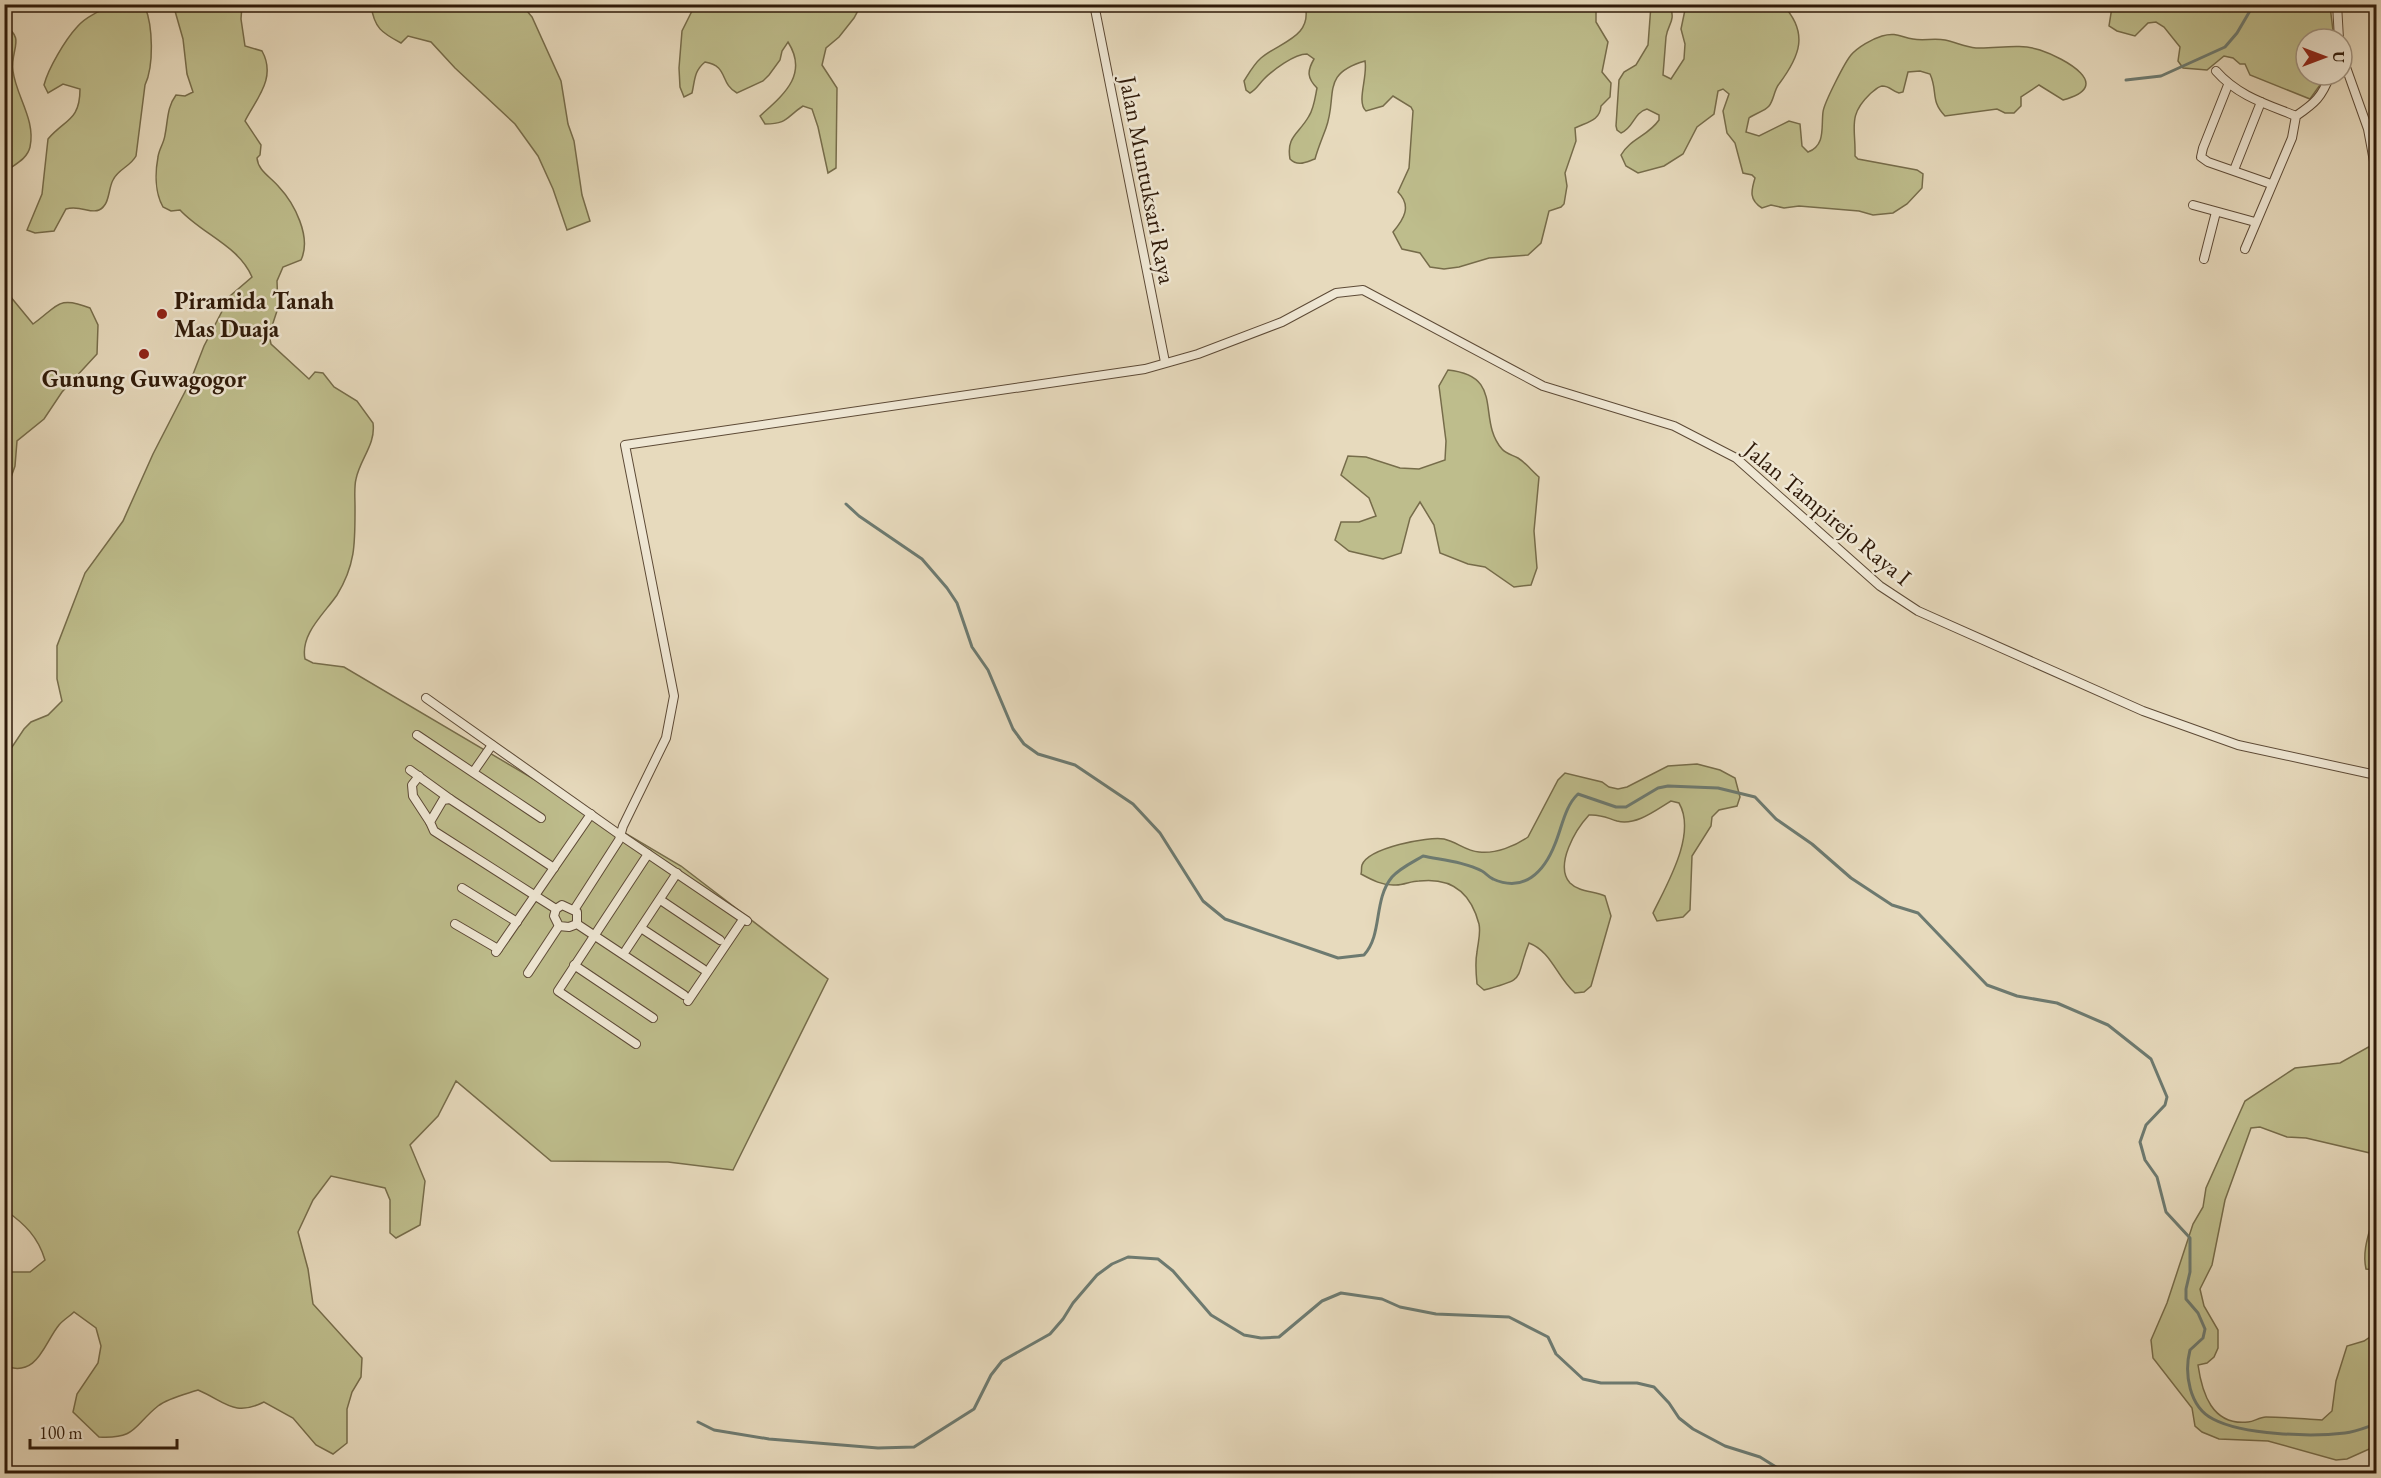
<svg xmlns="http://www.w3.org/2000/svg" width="2381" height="1478" viewBox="0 0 2381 1478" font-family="'EB Garamond',serif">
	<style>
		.green { fill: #bebd8c; stroke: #766c4a; stroke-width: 1.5 }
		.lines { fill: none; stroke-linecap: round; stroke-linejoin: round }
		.stream { stroke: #6d7a70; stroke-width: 3 }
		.minor-casing { stroke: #5d4a36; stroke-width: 10 }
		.minor { stroke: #efe7d4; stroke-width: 8 }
		.poi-dot { fill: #8f2418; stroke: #efe7d4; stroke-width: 2 }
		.labels { text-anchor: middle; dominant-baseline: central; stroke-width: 5; stroke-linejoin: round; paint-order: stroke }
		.street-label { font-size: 24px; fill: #2f1a09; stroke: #efe7d4 }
		.poi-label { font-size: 24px; font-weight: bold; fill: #2f1a09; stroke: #efe7d4; text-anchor: start }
	</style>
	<rect width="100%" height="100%" fill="#e7dabd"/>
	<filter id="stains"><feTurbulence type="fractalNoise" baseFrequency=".00333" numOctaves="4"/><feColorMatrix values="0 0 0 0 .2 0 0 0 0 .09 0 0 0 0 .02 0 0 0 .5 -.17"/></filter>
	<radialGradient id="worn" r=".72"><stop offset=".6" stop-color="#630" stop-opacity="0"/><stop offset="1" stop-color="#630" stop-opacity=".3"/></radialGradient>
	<!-- green -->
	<g class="green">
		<path d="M1596 4V22L1608 42 1602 72 1611 83 1610 97 1601 106C1600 121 1587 122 1575 128L1576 141 1565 173 1567 186 1564 204 1561 207 1549 211 1541 243 1528 255 1489 258 1459 267 1444 269 1430 267 1420 253 1402 249 1393 232C1404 219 1412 206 1398 192L1409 168 1413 111 1411 107 1393 96 1383 106 1366 111C1356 102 1368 77 1365 61 1320 74 1338 95 1326 128 1322 139 1318 148 1315 159 1306 162 1298 167 1290 159 1286 136 1299 134 1309 116 1314 108 1315 98 1317 88 1307 78 1307 71 1314 59L1307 54C1294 54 1273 70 1264 79 1259 84 1256 90 1250 93L1246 90 1244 81C1249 73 1254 64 1261 58 1280 42 1313 37 1305 5Z"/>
		<path d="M114 5H139L145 7C153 26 154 66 145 85L136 156C130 167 118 169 113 180 108 189 110 205 99 210 91 214 80 205 66 209L54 231 35 233 27 230 42 194 48 139C65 119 80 121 80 89L63 84 48 93 44 85C48 69 65 40 77 27 86 16 102 10 114 5Z"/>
		<path d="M168 5H242L241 19 245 46 262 51C277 78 256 99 245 121L261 145 260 155 257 158C258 171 271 177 279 187 294 203 312 237 301 260L283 267 277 281 278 308 269 335 271 344 309 379 315 372 323 373 334 387 357 401 373 423C376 444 360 459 356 479 354 487 355 498 355 506 355 542 356 564 337 595 324 614 300 634 305 659L313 663 344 667 681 866 828 979 733 1170 668 1162 551 1161 456 1081 438 1116 410 1145 425 1181 420 1225 396 1238 390 1233V1200L385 1188 331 1176 313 1200 298 1232 308 1269 313 1304 362 1358 361 1377 352 1392 347 1409V1443L333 1454 316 1445 293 1418 264 1402C234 1417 226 1402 198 1390 186 1394 168 1398 158 1406 133 1426 137 1439 99 1437L73 1412 77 1394 98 1363 101 1346 96 1328 74 1312C70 1316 63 1320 59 1325 44 1343 38 1378 5 1366V1272H30L45 1260C38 1237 25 1224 5 1210L4 759 24 729 31 722 48 715 62 701 57 679V646L85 573 123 521 153 454 190 382 204 346 230 296 252 277C239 246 202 234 180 210L171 211 163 207C155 193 155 173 158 157 159 149 164 143 165 135 168 120 167 107 176 95L185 96 193 92 187 74 183 39 175 11Z"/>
		<path d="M371 5H522L532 17 561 81 568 124 574 141 582 195 590 221 567 230 553 189 538 156 515 124 455 68 431 42 408 36 401 43C382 33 374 28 371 5Z"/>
		<path d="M695 5H861L854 18 839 37 826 48 822 65 837 88 836 168 828 173 818 127 812 109 803 106C786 117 788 124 765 124L760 116C783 95 809 75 788 42L782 51 780 60 769 75 763 81 737 93C719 83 729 66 705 62 694 71 695 80 692 93L684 97 680 87 679 68 682 31Z"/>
		<path d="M1651 5H1670C1676 22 1668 23 1666 37 1665 49 1664 62 1663 75L1671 79 1684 59 1685 44 1681 29 1686 5H1783C1809 33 1800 56 1779 84 1774 90 1774 100 1769 106 1765 111 1754 114 1749 118L1746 132 1759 136 1789 121 1800 124 1802 146 1808 152C1826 145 1821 127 1823 112 1824 103 1845 62 1851 55 1858 47 1872 39 1882 36 1896 32 1901 37 1913 39 1923 41 1934 38 1945 40 1955 42 1965 47 1976 48 1997 49 2019 43 2040 50 2064 58 2116 86 2063 100L2039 85 2021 97V106L2014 113H2005L1997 109 1945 116C1930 101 1938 91 1930 74L1920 71 1908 72 1903 92 1899 93C1892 91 1890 86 1882 86 1877 87 1874 91 1870 94 1847 116 1856 128 1855 156L1858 159 1917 170 1923 174 1922 188 1907 204 1893 213 1873 215 1859 211 1799 206 1784 208 1771 205 1762 208C1749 200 1751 191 1755 178L1752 175 1743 173 1735 143 1727 133 1723 111 1729 94 1723 89 1718 91 1714 114 1697 127 1683 154 1664 166 1638 173 1626 166 1621 155C1630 139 1648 136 1659 120V115L1647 109C1633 113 1634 128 1621 133L1617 130 1616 126 1619 80 1624 72 1636 65 1648 45Z"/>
		<polygon points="2111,5 2327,5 2330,6 2334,39 2306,39 2306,75 2326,75 2325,78 2310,99 2250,75 2245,64 2240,64 2233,58 2224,56 2207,70 2183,68 2178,61 2180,47 2164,27 2156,22 2148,23 2135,36 2117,31 2109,26 2112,7"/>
		<path d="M5 26C26 39 10 49 13 71 16 96 36 120 30 147 27 160 13 165 5 172Z"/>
		<path d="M5 290 33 324C58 306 58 295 90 308L98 325 97 354 62 392 44 419 17 441 15 466 5 494Z"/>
		<path d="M1448 370C1506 376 1476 419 1502 449 1506 454 1513 455 1518 458 1526 463 1532 471 1539 477L1534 531 1537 568 1531 585 1514 587 1485 567 1468 564 1440 553 1434 525 1420 502 1410 518 1401 553 1383 559 1349 551 1335 540 1341 522H1359L1376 516 1369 498 1341 475 1348 456 1366 457 1400 468 1419 469 1445 460 1446 441 1439 386Z"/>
		<path d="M1697 764 1720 770 1735 778 1740 797 1737 806 1719 810 1712 817 1711 826 1692 856 1690 910 1683 917 1657 921 1653 913C1667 884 1697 834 1679 803L1671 801C1656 810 1636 826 1617 821 1607 818 1601 814 1589 815 1576 829 1554 865 1570 883 1579 892 1594 891 1605 896L1611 916 1591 986 1584 992 1575 993C1556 976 1552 952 1529 943 1514 981 1528 978 1484 990L1477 984C1476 974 1475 962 1477 952 1478 942 1481 934 1479 924 1471 893 1452 877 1419 881 1411 881 1404 885 1396 885 1383 886 1372 880 1361 874 1362 871 1361 868 1362 865 1368 848 1428 836 1444 839 1457 842 1466 851 1479 852 1496 854 1515 846 1528 837L1558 780 1565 773 1602 782 1609 787 1618 789 1627 787 1668 766Z"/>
		<path d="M2376 1036V1159L2374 1154 2306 1138 2287 1137 2260 1127 2251 1128 2225 1200 2212 1265 2200 1289 2204 1306 2218 1330V1348L2214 1357 2207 1363 2198 1365C2202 1393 2212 1426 2248 1422 2254 1422 2259 1417 2266 1417 2284 1417 2304 1419 2322 1420L2332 1411 2336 1381 2347 1346 2364 1341 2376 1333V1446L2347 1459 2336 1460 2268 1441 2219 1439 2202 1432 2195 1426 2192 1408 2153 1358 2151 1340 2167 1303 2193 1224 2203 1207 2206 1188 2245 1101 2295 1068 2340 1063 2374 1044Z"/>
		<path d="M2376 1204V1270L2366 1269C2361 1246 2373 1226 2376 1204Z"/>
	</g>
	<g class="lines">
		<!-- stream -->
		<g class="stream">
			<polyline points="2126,80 2161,76 2225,47 2237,33 2254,4"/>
			<path d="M846 504 859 516 922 559 947 588 957 603 972 647 988 670 1013 729 1024 744 1038 754 1075 765 1133 804 1160 833 1203 901 1225 919 1338 958 1364 955C1383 934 1373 900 1392 877 1400 868 1413 862 1423 856 1442 860 1465 862 1482 871 1486 873 1488 877 1493 879 1524 893 1544 872 1555 844 1562 827 1565 806 1578 794L1616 807H1626L1658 788 1668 786 1718 788 1755 797 1776 819 1812 844 1851 878 1892 905 1918 913 1987 985 2017 996 2057 1003 2108 1025 2151 1059 2167 1097 2165 1105 2146 1125 2140 1142 2145 1160 2157 1177 2166 1212 2190 1238V1272L2186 1289V1299L2198 1313 2205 1329 2203 1338 2190 1350C2184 1373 2189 1407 2213 1419 2243 1435 2311 1437 2345 1433 2356 1432 2367 1427 2376 1424"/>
			<polyline points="698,1422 714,1430 769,1439 878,1448 914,1447 974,1409 991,1375 1002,1361 1050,1334 1063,1319 1073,1303 1097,1275 1112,1264 1128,1257 1158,1259 1173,1271 1211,1315 1244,1335 1261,1338 1279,1337 1322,1301 1341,1293 1382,1299 1400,1307 1436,1314 1509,1317 1548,1337 1556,1354 1583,1379 1601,1383 1637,1383 1654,1387 1669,1403 1679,1418 1693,1429 1725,1446 1760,1457 1787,1474"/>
		</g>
		<!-- minor casing -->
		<g class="minor-casing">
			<g id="minor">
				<polyline points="1094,4 1165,362"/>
				<polyline points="2337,4 2339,39"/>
				<polyline points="2342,56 2368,129 2376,172"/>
				<path d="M2216 71C2238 96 2266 104 2296 116"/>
				<polyline points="2228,85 2203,148 2201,157 2208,162 2271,184"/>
				<polyline points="2234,170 2261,102"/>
				<polyline points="2193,205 2255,222"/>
				<path d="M2245 249 2292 138 2296 116C2315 103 2322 97 2330 75"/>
				<polyline points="2204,259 2216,212"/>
				<polyline points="426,698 620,835 747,921"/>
				<polyline points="417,735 541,818"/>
				<polyline points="410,770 450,799"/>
				<polyline points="474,771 492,745"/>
				<polyline points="419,776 412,785 413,796 430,822"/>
				<polyline points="554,868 450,799 443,800 430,822 434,831 556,909"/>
				<polyline points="462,888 517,922"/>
				<polyline points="662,901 720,940"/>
				<polyline points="574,910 619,840 623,826 666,738 674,696 625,445 1145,369 1198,354 1282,322 1336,293 1363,290 1543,386 1674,426 1736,458 1880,586 1918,611 2143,711 2238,745 2376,775"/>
				<polyline points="455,924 498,949"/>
				<polyline points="577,924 569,927 559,926 554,916 556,909 562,905 577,912 577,924 684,995"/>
				<polyline points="641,928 703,969"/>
				<polyline points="626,950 677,873"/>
				<polyline points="496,952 591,814"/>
				<polyline points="574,965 653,1018"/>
				<polyline points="528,973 559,926"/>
				<polyline points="688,1001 742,921"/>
				<polyline points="636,1044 558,991 648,854"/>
			</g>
		</g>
		<!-- minor -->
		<use href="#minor" class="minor"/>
	</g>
	<!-- markers -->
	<g class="poi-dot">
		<circle cx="162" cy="314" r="6"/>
		<circle cx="144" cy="354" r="6"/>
	</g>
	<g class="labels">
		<!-- street labels -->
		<g class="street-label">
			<text transform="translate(1148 180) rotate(79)">Jalan Muntuksari Raya</text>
			<text transform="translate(1828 513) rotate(40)">Jalan Tampirejo Raya I</text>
		</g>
		<!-- poi labels -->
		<g class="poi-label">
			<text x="174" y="300">Piramida Tanah<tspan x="174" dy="28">Mas Duaja</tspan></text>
			<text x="144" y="378" text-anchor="middle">Gunung Guwagogor</text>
		</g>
	</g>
	<!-- margin -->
	<rect width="2381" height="1478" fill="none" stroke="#e7dabd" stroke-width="24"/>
	<rect x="6" y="6" width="2369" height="1466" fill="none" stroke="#2f1a09" stroke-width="3"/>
	<rect x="12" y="12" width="2357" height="1454" fill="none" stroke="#2f1a09" stroke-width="1.5"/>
	<!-- north arrow -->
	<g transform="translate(2324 57) rotate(90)"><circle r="28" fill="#efe7d4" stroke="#a29583" stroke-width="1.5"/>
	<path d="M0-4.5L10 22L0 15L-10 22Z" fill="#8f2418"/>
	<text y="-9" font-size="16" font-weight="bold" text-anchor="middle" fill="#2f1a09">U</text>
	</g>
	<!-- scale -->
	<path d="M30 1439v9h147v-9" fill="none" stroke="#2f1a09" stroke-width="3"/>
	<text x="39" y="1439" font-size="18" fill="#2f1a09" stroke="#efe7d4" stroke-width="4.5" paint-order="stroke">100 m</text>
	<rect width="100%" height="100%" filter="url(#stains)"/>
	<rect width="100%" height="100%" fill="url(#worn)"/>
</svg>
